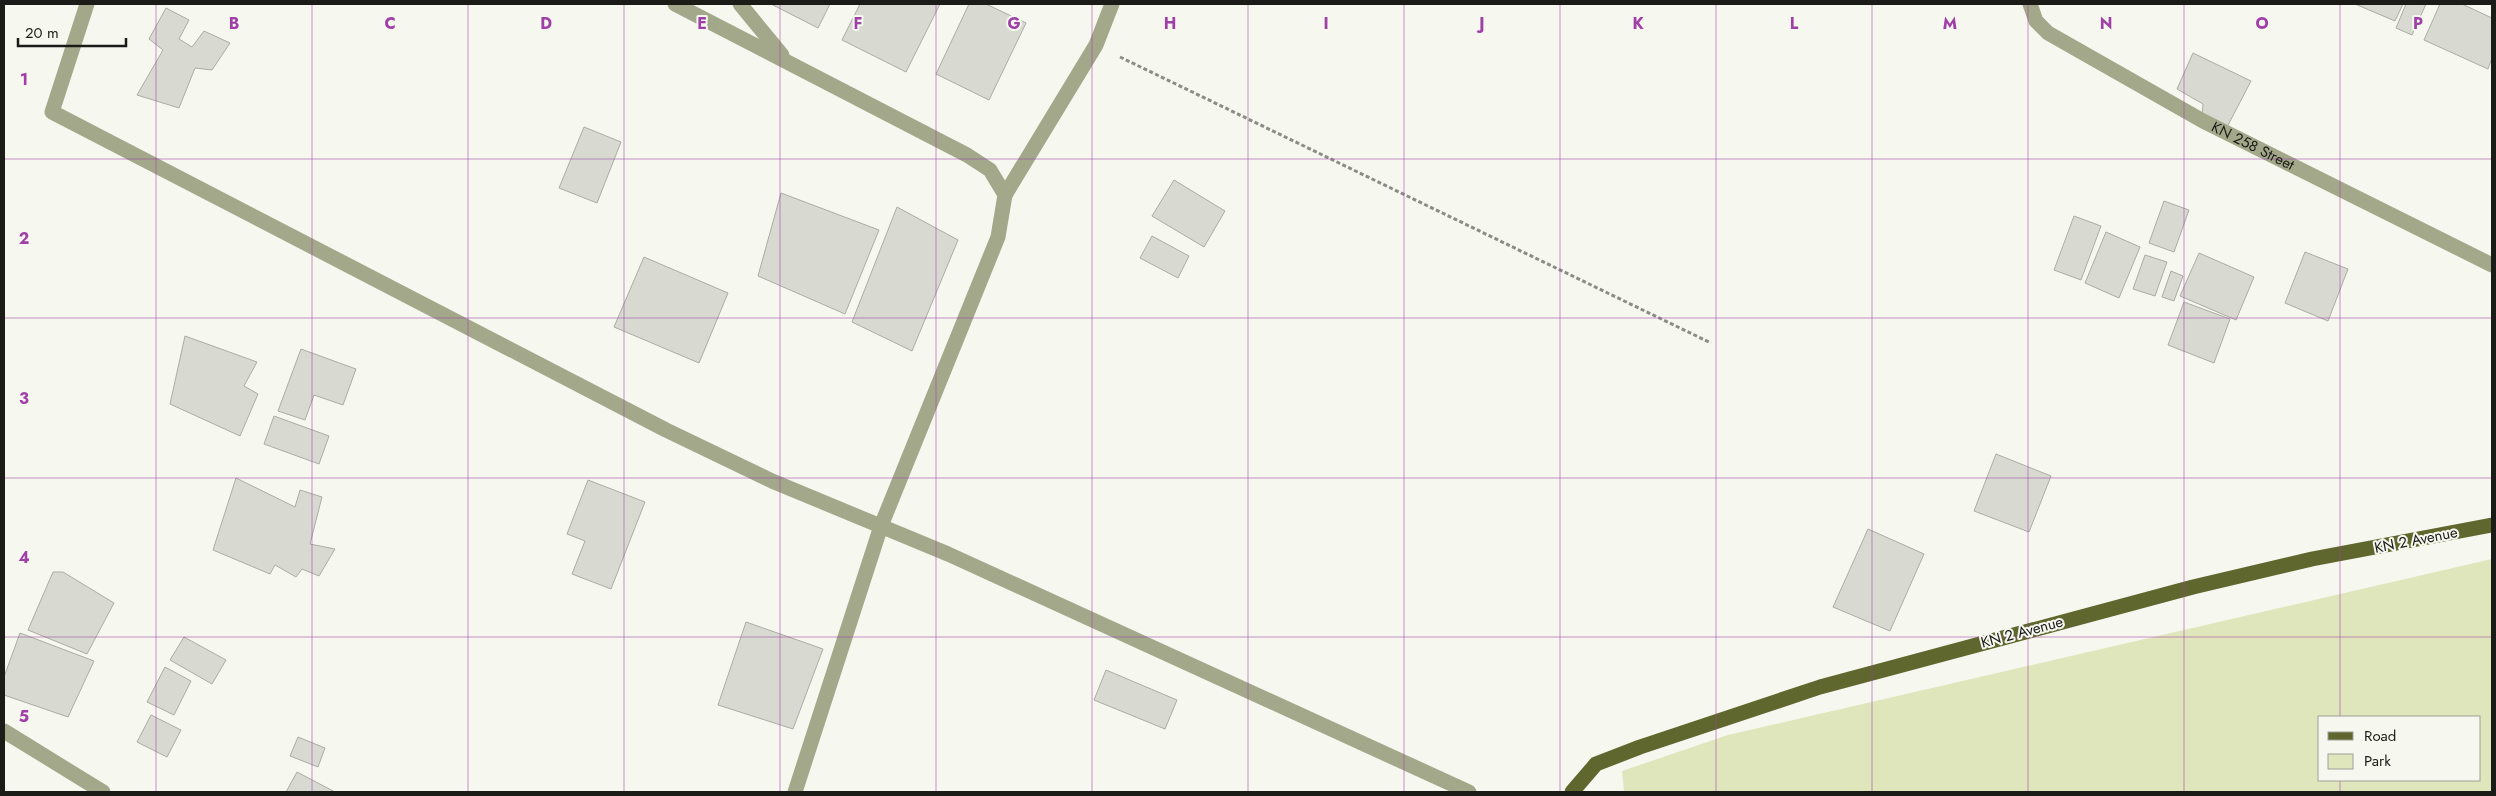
<svg xmlns="http://www.w3.org/2000/svg" width="2496" height="796" viewBox="0 0 2496 796" font-family="Jost,sans-serif">
	<style>
		.green { fill: #dfe6bb; fill-rule: evenodd }
		.building { fill: #d8dad1; stroke: #abada5 }
		.lines { fill: none; stroke-linecap: round; stroke-linejoin: round }
		.path { stroke: #8c8c87; stroke-width: 3; stroke-dasharray: 4 2.5; stroke-linecap: butt }
		.minor { stroke: #a3a88a; stroke-width: 15 }
		.major { stroke: #60672e; stroke-width: 15 }
		.grid { fill: none; stroke: #9f3fa7; stroke-width: 1; stroke-opacity: 0.55 }
		.labels { text-anchor: middle; dominant-baseline: central; stroke-width: 4; stroke-linejoin: round; paint-order: stroke }
		.street-label { font-size: 15px; fill: #1b1b18; stroke: #f6f7ef }
		.grid-label { font-size: 16px; text-anchor: middle; font-weight: bold; fill: #9f3fa7; stroke: #f6f7ef; stroke-width: 4; stroke-linejoin: round; paint-order: stroke }
	</style>
	<rect width="100%" height="100%" fill="#f6f7ef"/>
	<!-- green -->
	<path class="green" d="M2492 559V792H1624L1622 771 1728 735ZM2320 717H2480V780H2320Z"/>
	<!-- building -->
	<g class="building">
		<polygon points="771,4 830,4 818,28"/>
		<polygon points="860,4 940,4 906,72 842,40"/>
		<polygon points="969,4 986,4 1026,23 989,100 936,74"/>
		<polygon points="2355,4 2403,4 2395,21"/>
		<polygon points="2406,4 2426,4 2412,35 2396,28"/>
		<polygon points="2440,4 2462,4 2492,18 2492,58 2488,69 2424,40"/>
		<polygon points="166,8 189,20 179,39 192,47 204,31 230,43 212,70 195,68 179,108 137,95 163,50 149,39"/>
		<polygon points="2193,53 2251,81 2225,131 2202,116 2203,104 2177,89"/>
		<polygon points="584,127 621,142 597,203 559,188"/>
		<polygon points="1174,180 1225,211 1204,247 1152,216"/>
		<polygon points="781,193 879,230 845,314 758,276"/>
		<polygon points="2164,201 2189,210 2174,252 2149,243"/>
		<polygon points="897,207 958,240 912,351 852,322"/>
		<polygon points="2074,216 2101,226 2081,280 2054,270"/>
		<polygon points="2106,232 2140,247 2119,298 2085,283"/>
		<polygon points="1152,236 1189,256 1178,278 1140,258"/>
		<polygon points="2305,252 2348,269 2328,321 2285,303"/>
		<polygon points="2199,253 2254,277 2236,320 2180,296"/>
		<polygon points="2145,255 2167,262 2155,296 2133,289"/>
		<polygon points="644,257 728,293 699,363 614,327"/>
		<polygon points="2171,271 2183,276 2174,301 2162,297"/>
		<polygon points="2184,302 2230,319 2214,363 2168,345"/>
		<polygon points="185,336 257,362 244,386 258,394 240,436 170,404"/>
		<polygon points="301,349 356,369 343,405 314,395 305,420 278,411"/>
		<polygon points="274,416 329,436 319,464 264,444"/>
		<polygon points="1996,454 2051,476 2029,532 1974,511"/>
		<polygon points="236,478 295,507 300,490 322,497 310,544 335,549 319,576 302,569 296,577 275,565 270,574 213,550"/>
		<polygon points="588,480 645,502 611,589 572,574 585,541 567,534"/>
		<polygon points="1868,529 1924,554 1890,631 1833,607"/>
		<polygon points="53,572 63,572 114,603 87,654 28,630"/>
		<polygon points="746,622 823,649 793,729 718,705"/>
		<polygon points="20,633 94,661 68,717 4,695 4,677"/>
		<polygon points="184,637 226,660 212,684 170,660"/>
		<polygon points="165,667 191,681 174,715 147,702"/>
		<polygon points="1106,670 1177,700 1165,729 1094,700"/>
		<polygon points="151,715 181,730 167,757 137,742"/>
		<polygon points="298,737 325,748 318,767 290,756"/>
		<polygon points="297,772 335,792 286,792"/>
	</g>
	<g class="lines">
		<!-- path -->
		<polyline class="path" points="1120,57 1711,343"/>
		<!-- minor -->
		<g class="minor">
			<polyline points="87,4 52,112 666,430 772,481 948,554 1469,792"/>
			<polyline points="675,4 967,155 990,170 1005,195 998,237 881,526 795,792"/>
			<polyline points="740,4 782,55"/>
			<path id="s1" d="M2030 4 2036 21 2048 33 2203 121 2492 265"/>
			<polyline points="1005,195 1096,45 1112,4"/>
			<polyline points="4,731 103,792"/>
		</g>
		<!-- major -->
		<polyline class="major" points="1572,792 1596,764 1640,747 1820,687 2193,587 2312,559 2492,525"/>
	</g>
	<!-- grid -->
	<path class="grid" d="M156 4V792M312 4V792M468 4V792M624 4V792M780 4V792M936 4V792M1092 4V792M1248 4V792M1404 4V792M1560 4V792M1716 4V792M1872 4V792M2028 4V792M2184 4V792M2340 4V717M4 159H2492M4 318H2492M4 478H2492M4 637H2492M2340 780V792"/>
	<g class="labels">
		<!-- street labels -->
		<g class="street-label">
			<text stroke="none"><textPath href="#s1" startOffset="269">KN 258 Street</textPath></text>
			<text transform="translate(2416 540) rotate(-11)">KN 2 Avenue</text>
			<text transform="translate(2022 632) rotate(-15)">KN 2 Avenue</text>
		</g>
	</g>
	<g class="grid-label">
		<text x="234" y="29">B</text>
		<text x="390" y="29">C</text>
		<text x="546" y="29">D</text>
		<text x="702" y="29">E</text>
		<text x="858" y="29">F</text>
		<text x="1014" y="29">G</text>
		<text x="1170" y="29">H</text>
		<text x="1326" y="29">I</text>
		<text x="1482" y="29">J</text>
		<text x="1638" y="29">K</text>
		<text x="1794" y="29">L</text>
		<text x="1950" y="29">M</text>
		<text x="2106" y="29">N</text>
		<text x="2262" y="29">O</text>
		<text x="2418" y="29">P</text>
		<text x="24" y="85">1</text>
		<text x="24" y="244">2</text>
		<text x="24" y="404">3</text>
		<text x="24" y="563">4</text>
		<text x="24" y="722">5</text>
	</g>
	<!-- border -->
	<rect width="2496" height="796" fill="none" stroke="#1b1b18" stroke-width="10"/>
	<!-- legend -->
	<rect x="2318" y="716" width="162" height="65" fill="#f6f7ef" stroke="#9e9f99"/>
	<rect x="2328" y="732" width="25" height="8" fill="#60672e" stroke="#9e9f99"/>
	<text x="2364" y="741" font-size="15" fill="#1b1b18">Road</text>
	<rect x="2328" y="754" width="25" height="15" fill="#dfe6bb" stroke="#9e9f99"/>
	<text x="2364" y="766" font-size="15" fill="#1b1b18">Park</text>
	<!-- scale -->
	<path d="M18 38v8h108v-8" fill="none" stroke="#1b1b18" stroke-width="2.5"/>
	<text x="25" y="38" font-size="15" fill="#1b1b18" stroke="#f6f7ef" stroke-width="4" paint-order="stroke">20 m</text>
</svg>
